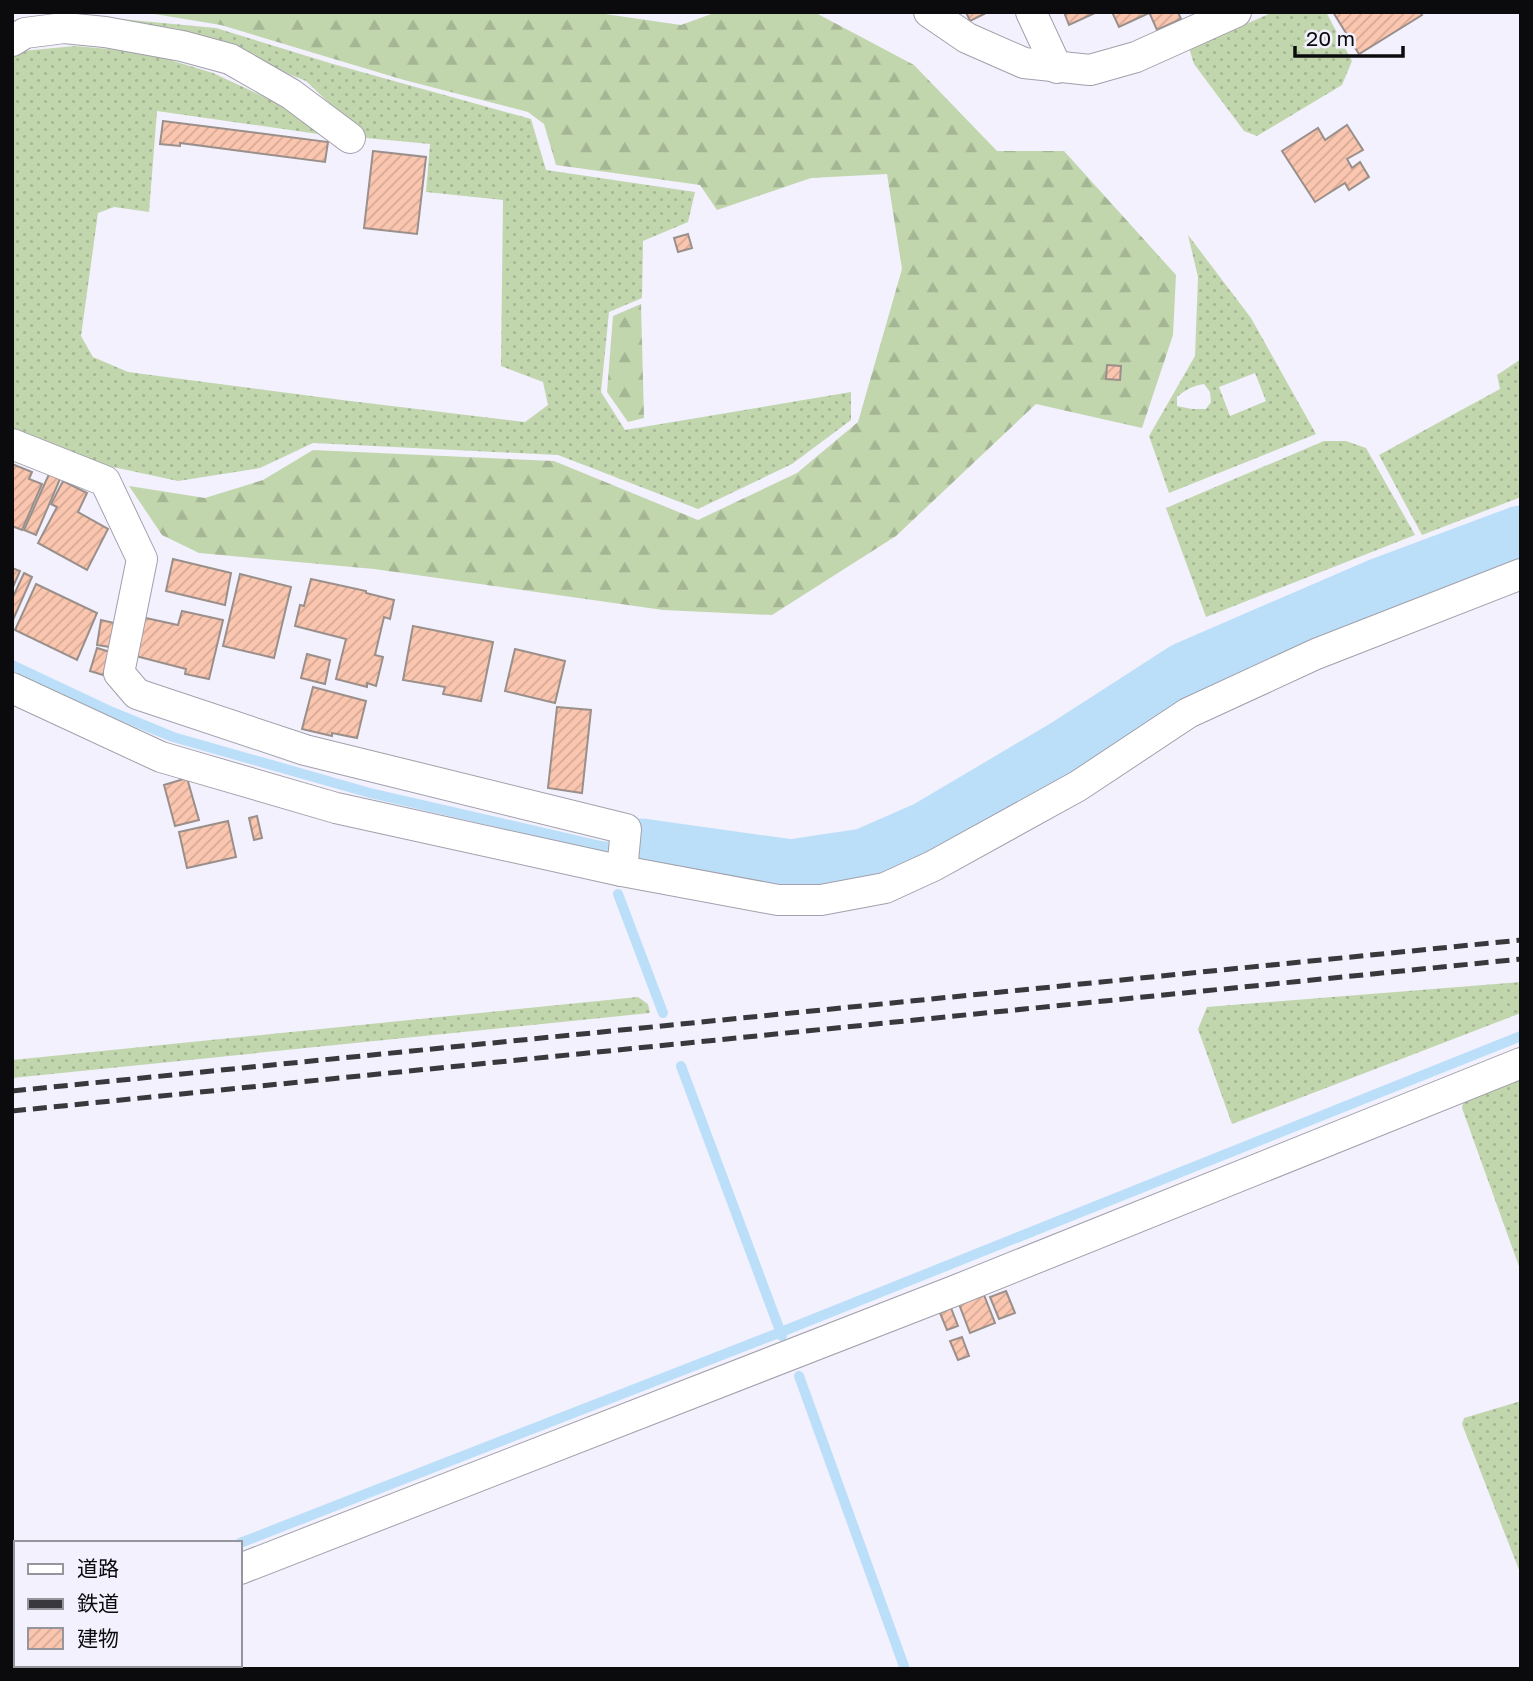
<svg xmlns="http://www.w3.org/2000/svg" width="1533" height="1681" viewBox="0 0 1533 1681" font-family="'Golos Text','Noto Sans JP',sans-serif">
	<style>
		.grass { fill: url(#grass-dots); fill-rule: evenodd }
		.forest { fill: url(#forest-firs) }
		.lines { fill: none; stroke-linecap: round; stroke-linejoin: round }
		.stream { stroke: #bcdff9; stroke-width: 10 }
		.river { stroke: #bcdff9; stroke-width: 65 }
		.building { fill: url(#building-hatch); stroke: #9a8f8a; stroke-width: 2 }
		.minor-casing { stroke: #a1a0ab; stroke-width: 32 }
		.minor { stroke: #fff; stroke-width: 30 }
		.rail { stroke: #39393d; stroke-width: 5; stroke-dasharray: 14 7; stroke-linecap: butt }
	</style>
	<defs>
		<pattern id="grass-dots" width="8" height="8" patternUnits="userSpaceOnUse" patternTransform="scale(1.75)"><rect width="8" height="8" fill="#c2d6ae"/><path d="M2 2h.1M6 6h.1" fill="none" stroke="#a5b694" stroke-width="1.8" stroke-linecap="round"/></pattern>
		<pattern id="forest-firs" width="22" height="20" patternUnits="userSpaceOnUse" patternTransform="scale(1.75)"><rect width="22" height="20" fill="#c2d6ae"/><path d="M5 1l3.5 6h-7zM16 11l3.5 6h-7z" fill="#a5b694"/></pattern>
		<pattern id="building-hatch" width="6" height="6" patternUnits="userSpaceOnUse" patternTransform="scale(1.75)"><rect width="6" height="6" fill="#fbc6af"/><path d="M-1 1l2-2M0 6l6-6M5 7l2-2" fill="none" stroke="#d6a995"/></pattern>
	</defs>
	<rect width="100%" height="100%" fill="#f2f1fd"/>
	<!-- grass -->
	<g class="grass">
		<polygon points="1274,12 1326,12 1352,61 1342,85 1257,136 1244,131 1194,64 1189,48"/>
		<polygon points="78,15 216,28 333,64 531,119 546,170 695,192 688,222 643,241 642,298 609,312 601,392 625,430 851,392 851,420 792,464 698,509 558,455 313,443 260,468 178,481 85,461 12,432 12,52 75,46 144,52 213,73 273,101 325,135 157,111 149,212 114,207 98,213 81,336 93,357 128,372 342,400 525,422 548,405 543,382 501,366 503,200 426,192 430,144 366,138 306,81 178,29"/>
		<path d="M1188 235 1251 318 1316 434 1169 493 1149 436 1195 356 1198 277ZM1255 373 1266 401 1230 416 1219 387ZM1204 384 1210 392 1211 402 1206 409H1192L1177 406V397C1186 389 1193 386 1204 384Z"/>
		<polygon points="1521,359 1521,497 1422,535 1379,455 1500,389 1497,375"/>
		<polygon points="1324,441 1346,441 1366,448 1415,535 1206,617 1166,508"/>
		<polygon points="1521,982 1521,1013 1232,1124 1198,1029 1207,1007"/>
		<polygon points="638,997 648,1004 650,1013 12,1078 12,1060"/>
		<polygon points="1521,1075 1521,1272 1462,1108 1464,1098"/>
		<polygon points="1521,1401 1521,1575 1462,1424 1464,1418"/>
	</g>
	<!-- forest -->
	<g class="forest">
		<polygon points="142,12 591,12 681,25 717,12 814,12 914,65 997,151 1064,151 1176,275 1173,335 1142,428 1036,404 896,536 772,615 663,610 374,569 199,553 162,535 129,486 205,498 263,480 313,450 554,461 698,520 797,473 858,422 902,269 887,174 811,178 717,210 700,185 556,165 544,124 528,112 404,80 221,25"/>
		<polygon points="641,304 644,418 628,422 607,392 613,316"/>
	</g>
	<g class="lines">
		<!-- stream -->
		<g class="stream">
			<polyline points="12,665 112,712 173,737 370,793 601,846 641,851"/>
			<polyline points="618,894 663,1013"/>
			<polyline points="681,1066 782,1336"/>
			<polyline points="799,1376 905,1669"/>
			<polyline points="240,1543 781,1332 1521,1036"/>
			<polyline points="12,1632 16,1631"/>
		</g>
		<!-- river -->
		<polyline class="river" points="641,851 791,872 865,861 929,833 1066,752 1187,674 1379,591 1521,538"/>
	</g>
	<!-- building -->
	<g class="building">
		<polygon points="966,12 988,12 970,21"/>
		<polygon points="1064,12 1097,12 1069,25"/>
		<polygon points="1112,12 1149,12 1149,13 1119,27"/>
		<polygon points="1149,12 1178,12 1181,19 1157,30"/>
		<polygon points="1333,12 1420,12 1422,15 1359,54"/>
		<polygon points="163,121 328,142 325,162 180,143 180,146 160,144"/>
		<polygon points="1347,125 1363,150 1347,159 1352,168 1360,162 1369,177 1349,190 1345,183 1315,202 1282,151 1318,128 1325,140"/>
		<polygon points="373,151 426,157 417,234 364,228"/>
		<polygon points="688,234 692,248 678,252 674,238"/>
		<polygon points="1107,365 1121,366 1120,380 1106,379"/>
		<polygon points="12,464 32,472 29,479 42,484 22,530 12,526"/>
		<polygon points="49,474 60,479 36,535 24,530"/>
		<polygon points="63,481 87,493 78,512 108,529 87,570 38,543 57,507 51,504"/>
		<polygon points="173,559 231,573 225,605 166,591"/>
		<polygon points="12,568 20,571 12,589"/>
		<polygon points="24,573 32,577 12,622 12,599"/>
		<polygon points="240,574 291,587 274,658 223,646"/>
		<polygon points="311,579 366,591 366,593 394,600 390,619 384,617 375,655 383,657 376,686 367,683 367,687 336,679 346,639 295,626 300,605 304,606"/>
		<polygon points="36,584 97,613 77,660 15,630"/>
		<polygon points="182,611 223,620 209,679 185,674 186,669 132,655 141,617 178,625"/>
		<polygon points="101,620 114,623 110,647 97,645"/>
		<polygon points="413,626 493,642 481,701 443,694 445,687 403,680"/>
		<polygon points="97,648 110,652 103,675 90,671"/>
		<polygon points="515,649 565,661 555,703 505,691"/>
		<polygon points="307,654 330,660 325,684 301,678"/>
		<polygon points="313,687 366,701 357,738 332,733 332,736 302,729"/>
		<polygon points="557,707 591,710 582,793 548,788"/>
		<polygon points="187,778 199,820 175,826 164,785"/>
		<polygon points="257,816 262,838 254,840 249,818"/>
		<polygon points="228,821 236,857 187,868 179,832"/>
		<polygon points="1006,1291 1015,1313 999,1319 990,1297"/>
		<polygon points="984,1295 995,1323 970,1333 959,1304"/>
		<polygon points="951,1308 958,1326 947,1330 940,1313"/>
		<polygon points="962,1337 969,1356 958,1360 950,1341"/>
	</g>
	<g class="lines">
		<!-- minor casing -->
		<g class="minor-casing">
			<g id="minor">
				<polyline points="929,12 967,38 1024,63 1090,70 1136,57 1236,12"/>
				<polyline points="1031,12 1057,68"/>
				<polyline points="12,41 25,33 64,28 105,32 182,46 230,59 291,94 350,138"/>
				<polyline points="12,444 105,481 142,559 119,673 137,694 305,750 626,829 622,871"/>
				<polyline points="12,688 161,757 336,808 622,871 778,900 821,900 885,888 933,866 1078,786 1188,713 1316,654 1521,574"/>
				<polyline points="240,1569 954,1291 1521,1063"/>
				<polyline points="12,1657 16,1656"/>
			</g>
		</g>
		<!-- minor -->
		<use href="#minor" class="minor"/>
		<!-- rail -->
		<g class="rail">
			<polyline points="12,1091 1521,940"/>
			<polyline points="12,1111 1521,959"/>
		</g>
	</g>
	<!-- border -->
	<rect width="1533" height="1681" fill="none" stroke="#0b0b0e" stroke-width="28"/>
	<!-- legend -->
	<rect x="14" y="1541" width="228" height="126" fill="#f2f1fd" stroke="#96959d" stroke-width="2"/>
	<rect x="28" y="1564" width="35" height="10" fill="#ffffff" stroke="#96959d" stroke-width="2"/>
	<text x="77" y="1576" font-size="21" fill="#0b0b0e">道路</text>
	<rect x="28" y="1599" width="35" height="10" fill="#39393d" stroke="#96959d" stroke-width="2"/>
	<text x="77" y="1611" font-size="21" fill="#0b0b0e">鉄道</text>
	<rect x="28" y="1628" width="35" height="21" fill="url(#building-hatch)" stroke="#96959d" stroke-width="2"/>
	<text x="77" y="1646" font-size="21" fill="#0b0b0e">建物</text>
	<!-- scale -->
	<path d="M1295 46v10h108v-10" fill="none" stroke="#0b0b0e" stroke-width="3.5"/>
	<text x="1306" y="46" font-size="21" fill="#0b0b0e" stroke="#f2f1fd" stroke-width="5" paint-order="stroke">20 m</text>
</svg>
